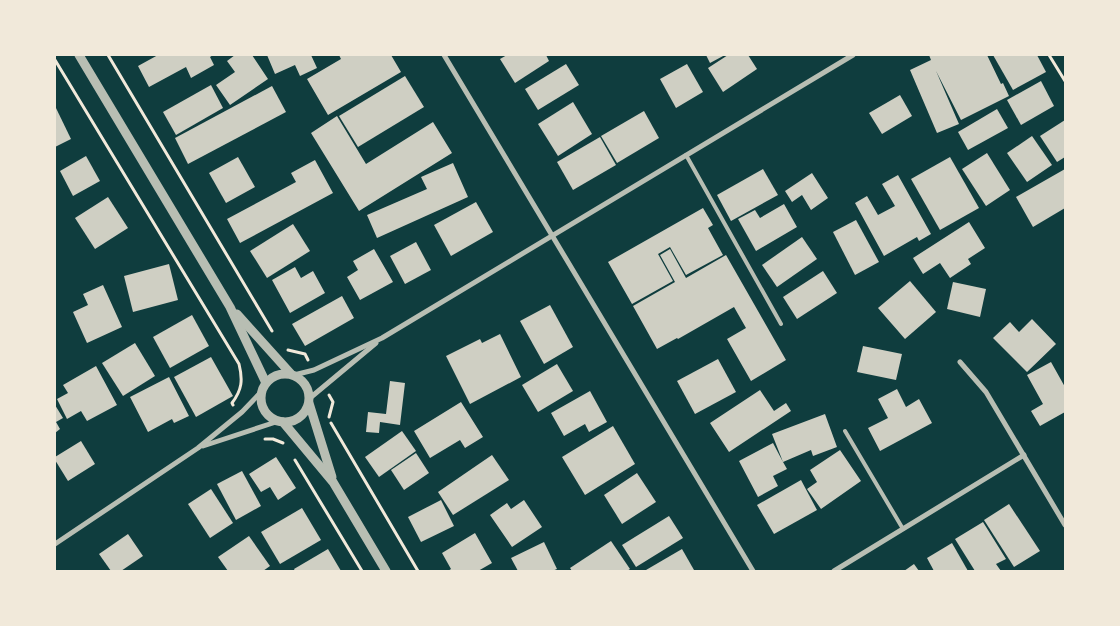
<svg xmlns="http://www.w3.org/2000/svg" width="1120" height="626" viewBox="0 0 1120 626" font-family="Helvetica,sans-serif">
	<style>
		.building { fill: #cfcfc3 }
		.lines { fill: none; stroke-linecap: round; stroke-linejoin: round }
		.path { stroke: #f1e9da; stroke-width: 3 }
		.service { stroke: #b8beb3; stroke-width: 4 }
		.minor { stroke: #b8beb3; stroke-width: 5 }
		.tertiary { stroke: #b8beb3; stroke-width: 9 }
	</style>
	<rect width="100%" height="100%" fill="#0f3d3e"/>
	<!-- building -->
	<g class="building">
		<polygon points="158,55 213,55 210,57 214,65 191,78 186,67 149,87 138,66"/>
		<polygon points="235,55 252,55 268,79 230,105 216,85 235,72 227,61"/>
		<polygon points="267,55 311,55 317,68 300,76 295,65 275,74"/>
		<polygon points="339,55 391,55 401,72 328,115 307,79 341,59"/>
		<polygon points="507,55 546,55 549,61 515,83 500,59"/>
		<polygon points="706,55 725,55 710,63"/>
		<polygon points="728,55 748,55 757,69 723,92 708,68"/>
		<polygon points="929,55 987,55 1001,84 1003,83 1009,96 961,120 936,71 959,124 937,133 910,70 931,60"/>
		<polygon points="993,55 1037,55 1046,72 1013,90"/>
		<polygon points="566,64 579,85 538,110 525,89"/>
		<polygon points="687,64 703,92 676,108 660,79"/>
		<polygon points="405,76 424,107 358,147 339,116"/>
		<polygon points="1041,81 1054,106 1021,125 1007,100"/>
		<polygon points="211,85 223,108 176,135 163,112"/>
		<polygon points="272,86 286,112 188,164 175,138"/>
		<polygon points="900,95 912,116 882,134 869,113"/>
		<polygon points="573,102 592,134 558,156 538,124"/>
		<polygon points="55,106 71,139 55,147"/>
		<polygon points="997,109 1008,128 968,150 958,132"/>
		<polygon points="644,111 659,138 617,163 601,136"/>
		<polygon points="337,116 366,164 433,122 452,153 359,211 311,133"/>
		<polygon points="1065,120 1065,157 1057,162 1040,136"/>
		<polygon points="1032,136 1052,165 1027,182 1007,153"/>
		<polygon points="600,137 616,165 573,190 557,162"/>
		<polygon points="987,153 1010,190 986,206 962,169"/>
		<polygon points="86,156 100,181 73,196 60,171"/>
		<polygon points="238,157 255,187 226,203 209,173"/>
		<polygon points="950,157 979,208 940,230 911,179"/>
		<polygon points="315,160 333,193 240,243 227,219 296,182 291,173"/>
		<polygon points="453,163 468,197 377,238 367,215 427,189 421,177"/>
		<polygon points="763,169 778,195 731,221 717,195"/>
		<polygon points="1065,169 1065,208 1033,227 1016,197"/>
		<polygon points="812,173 828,198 811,210 802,195 792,202 785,191"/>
		<polygon points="898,175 931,234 919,241 917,237 884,256 855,203 867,196 878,215 895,206 882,184"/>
		<polygon points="108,197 128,228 95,249 75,218"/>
		<polygon points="476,202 493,232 451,256 434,225"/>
		<polygon points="784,204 797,227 756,251 738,219 755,210 760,218"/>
		<polygon points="703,208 713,225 708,228 723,255 686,275 670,247 658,254 673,281 632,304 608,262"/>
		<polygon points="856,220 879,262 855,275 833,232"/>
		<polygon points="969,222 985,248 968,259 971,264 950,278 940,263 923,274 913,258"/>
		<polygon points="293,224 310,251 267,278 250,251"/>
		<polygon points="802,237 817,259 777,287 762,265"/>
		<polygon points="416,242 431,270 405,284 390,256"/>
		<polygon points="374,249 393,282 360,300 347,277 358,270 353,261"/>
		<polygon points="670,249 686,278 726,255 786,360 751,381 727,339 746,328 734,307 678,339 677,338 657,349 633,306 675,282 660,255"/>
		<polygon points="169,264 178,300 133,312 124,276"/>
		<polygon points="295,267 301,278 313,271 325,293 290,313 272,280"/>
		<polygon points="823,271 837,293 797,319 783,297"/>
		<polygon points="910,281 936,312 905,339 878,308"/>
		<polygon points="953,282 986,289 980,317 947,309"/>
		<polygon points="103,285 122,327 87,343 73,312 88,305 83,294"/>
		<polygon points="342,296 354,318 305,346 292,324"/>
		<polygon points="550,305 573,347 544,364 520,321"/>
		<polygon points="192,315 209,346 170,368 153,337"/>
		<polygon points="1032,319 1056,344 1027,372 993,338 1010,322 1019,332"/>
		<polygon points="500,334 521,377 470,404 446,356 480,339 482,343"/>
		<polygon points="135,343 155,376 123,396 102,363"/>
		<polygon points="863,346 902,354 896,380 857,372"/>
		<polygon points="211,357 233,396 196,417 174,377"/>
		<polygon points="718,359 736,392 695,414 677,381"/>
		<polygon points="1051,362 1065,387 1065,412 1040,426 1031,411 1043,404 1027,375"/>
		<polygon points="557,364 573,391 538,412 522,385"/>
		<polygon points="96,366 117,405 87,421 81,411 67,419 57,399 68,393 63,385"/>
		<polygon points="169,377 189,416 174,423 172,419 148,432 130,397"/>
		<polygon points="390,381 405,383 400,425 380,422 379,433 366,432 368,412 386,414"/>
		<polygon points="897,389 906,407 919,399 932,423 880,451 868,428 888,418 878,399"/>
		<polygon points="760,390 774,411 786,403 791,411 729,452 710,423"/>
		<polygon points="590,391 607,422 589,432 585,424 564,436 551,413"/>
		<polygon points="461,402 483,437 465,448 460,440 430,458 414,431"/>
		<polygon points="55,405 63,418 56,422 60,429 55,433"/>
		<polygon points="825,414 837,447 813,456 811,450 783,462 787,469 773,476 778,486 758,497 739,461 773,443 783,462 772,434"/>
		<polygon points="613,426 635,464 585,495 562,457"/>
		<polygon points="402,431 416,451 379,477 365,457"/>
		<polygon points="81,441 95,464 68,481 55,460 55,457"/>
		<polygon points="840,450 861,481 821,509 807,489 817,482 810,470"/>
		<polygon points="416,453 429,473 404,490 391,470"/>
		<polygon points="492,455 509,480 453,515 438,492"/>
		<polygon points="276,457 296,488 278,500 270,487 261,492 249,474"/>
		<polygon points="242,471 261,506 236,520 217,484"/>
		<polygon points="637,473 656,502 622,524 604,495"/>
		<polygon points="801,480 817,510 774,534 757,505"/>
		<polygon points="211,489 233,523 210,538 188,504"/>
		<polygon points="441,500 454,526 421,542 408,517"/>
		<polygon points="524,500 542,527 512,547 490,515 507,503 511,509"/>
		<polygon points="1009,504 1040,551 1014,567 984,520"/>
		<polygon points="302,508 321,540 280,564 261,532"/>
		<polygon points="669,516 683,538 636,567 622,545"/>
		<polygon points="983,522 1006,559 996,564 1001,571 975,571 955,539"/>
		<polygon points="475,533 492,563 478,571 448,571 451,569 442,553"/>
		<polygon points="128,534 143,556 121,571 111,571 99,554"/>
		<polygon points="249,536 270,566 263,571 228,571 218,557"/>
		<polygon points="611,541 630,569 627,571 572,571 570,568"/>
		<polygon points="544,542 557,569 552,571 518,571 511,558"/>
		<polygon points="952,543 968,571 934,571 927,558"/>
		<polygon points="328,549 341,571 295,571 294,569"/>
		<polygon points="682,549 694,570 647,571 646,570"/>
		<polygon points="914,564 919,571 904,571"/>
	</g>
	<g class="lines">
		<!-- path -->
		<g class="path">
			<polyline points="108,55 272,331"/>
			<polyline points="1049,55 1065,81"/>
			<path d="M55 60 239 364C243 380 242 390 232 403L233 405"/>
			<polyline points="288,350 305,354 308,360"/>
			<polyline points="329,417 333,402 329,395"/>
			<polyline points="331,423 418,571"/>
			<polyline points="265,439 273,439 283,443"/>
			<polyline points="295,460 362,571"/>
		</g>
		<!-- service -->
		<g class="service">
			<polyline points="686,155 781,324"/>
			<polyline points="845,431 903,529"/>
		</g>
		<!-- minor -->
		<g class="minor">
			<polyline points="444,55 753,571"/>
			<polyline points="960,362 986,392 1065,525"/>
			<polyline points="294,375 314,370 382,338 853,55"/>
			<polyline points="310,398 376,343"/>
			<polyline points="203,446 279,421"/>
			<polyline points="55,544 198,448 242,412 262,391"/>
			<polyline points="834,571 1024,455"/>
		</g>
		<!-- tertiary -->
		<g class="tertiary">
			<polyline points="79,55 230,307 266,383"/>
			<polyline points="237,314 291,374"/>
			<circle cx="285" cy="398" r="24"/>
			<polyline points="309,403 332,477"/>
			<polyline points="283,422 333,482 386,571"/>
		</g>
	</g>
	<!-- border -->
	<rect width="1120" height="626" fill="none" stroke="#f1e9da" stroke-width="112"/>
</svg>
